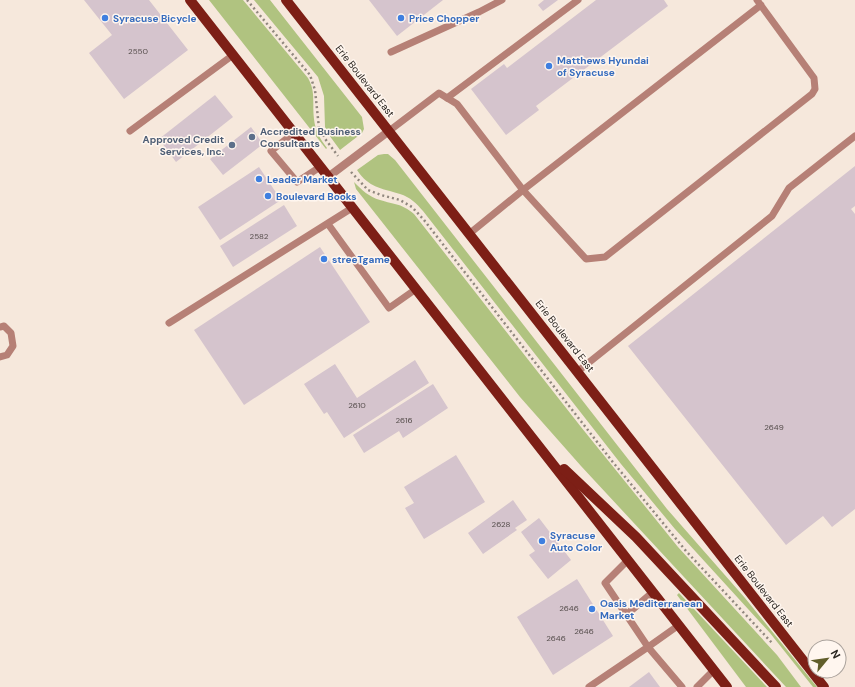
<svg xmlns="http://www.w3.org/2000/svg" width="855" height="687" viewBox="0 0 855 687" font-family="'DM Sans',sans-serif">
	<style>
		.green { fill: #b0c380 }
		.building { fill: #d5c4cd }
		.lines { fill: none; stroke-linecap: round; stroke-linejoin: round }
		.path { stroke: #90877e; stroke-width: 2.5; stroke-dasharray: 2 3; stroke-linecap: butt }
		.service { stroke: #b68076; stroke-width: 7 }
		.minor { stroke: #b68076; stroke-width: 8 }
		.primary { stroke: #7d1f16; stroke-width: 10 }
		.shop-dot { fill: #3f7fe0; stroke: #fff6ef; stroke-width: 1.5 }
		.service-dot { fill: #5c6f8a; stroke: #fff6ef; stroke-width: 1.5 }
		.labels { text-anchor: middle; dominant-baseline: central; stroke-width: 3; stroke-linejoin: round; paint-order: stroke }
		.number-label { font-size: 8px; fill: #554d4b }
		.shop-label { font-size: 10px; font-weight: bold; fill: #366cbe; stroke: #fff6ef; text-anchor: start }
		.street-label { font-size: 10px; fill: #2a2520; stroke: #fff6ef }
		.service-label { font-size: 10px; font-weight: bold; fill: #4e5e75; stroke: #fff6ef; text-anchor: start }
	</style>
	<rect width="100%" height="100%" fill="#f6e8dc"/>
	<!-- green -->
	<g class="green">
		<path d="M209 0H243L308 78C316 92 312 103 314 119 315 130 320 139 327 148L326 149Z"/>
		<polygon points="254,0 270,0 362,117 364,129 362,133 340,150 329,135 325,127 324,96 318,77"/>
		<path d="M384 154H388L395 160 667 509 745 598 817 687H813L770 633 675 529 621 464 423 211C417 204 410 197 400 194 381 188 369 188 357 170L378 155Z"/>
		<path d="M354 182C362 190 369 197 380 200 395 205 401 203 414 214L581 427 678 547 777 655 801 687H786L581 466 520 397 356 189Z"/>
		<polygon points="679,593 767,687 746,687 677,595"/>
	</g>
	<!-- building -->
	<g class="building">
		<polygon points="84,0 149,0 188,50 124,99 89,53 112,35"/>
		<polygon points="369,0 443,0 397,36"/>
		<polygon points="544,0 558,0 543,11 538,5"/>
		<polygon points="596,0 664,0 668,6 536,106 539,110 506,135 471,89 504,64 507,68"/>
		<polygon points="215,95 233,117 176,162 159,139"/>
		<polygon points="251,127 263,144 223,175 210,159"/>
		<polygon points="855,166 855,206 851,209 855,214 855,509 832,527 823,516 786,545 628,346"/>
		<polygon points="259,167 281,200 220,240 198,207"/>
		<polygon points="284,205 297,226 233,267 220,246"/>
		<polygon points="320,247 370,322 244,405 194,330"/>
		<polygon points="415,360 429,383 344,438 327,412 324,414 304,384 335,364 357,398"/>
		<polygon points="433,384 448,408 403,438 399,431 364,453 353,435"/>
		<polygon points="456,455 485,502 424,539 405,508 414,503 404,487"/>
		<polygon points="513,500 527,520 515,528 517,530 483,554 468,533"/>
		<polygon points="539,518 571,560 548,579 529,555 535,551 521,532"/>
		<polygon points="577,579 613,636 553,675 517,617"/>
		<polygon points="649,672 660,687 629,687"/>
	</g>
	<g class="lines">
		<!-- path -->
		<g class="path">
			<polyline points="247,0 310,75 315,90 319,128 326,140 338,156"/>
			<polyline points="351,172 368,190 381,195 400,200 412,207 424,220 612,461 686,551 773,644"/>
		</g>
		<!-- service -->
		<g class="service">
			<polyline points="757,0 814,78 815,89 812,94 605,257 586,259 523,190 761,5"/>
			<polyline points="391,52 479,12 502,0"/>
			<polyline points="447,98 578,0"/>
			<polyline points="130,131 233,55"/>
			<polyline points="389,131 439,93 457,104 523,190 469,234"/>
			<polyline points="294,133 271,151 297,182 320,167"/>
			<polyline points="328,224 389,308 416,289"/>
			<polyline points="169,323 352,208"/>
			<polyline points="0,327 4,326 11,333 13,346 7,355 0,357"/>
			<polyline points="577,372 772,216 789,188 855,136"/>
			<polyline points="626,615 653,592"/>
			<polyline points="679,625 648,647 682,687"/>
			<polyline points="589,687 648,647 605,583 628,560"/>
			<polyline points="697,687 714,670"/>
		</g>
		<!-- minor -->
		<polyline class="minor" points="328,177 389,131"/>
		<!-- primary -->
		<g class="primary">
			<polyline points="190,0 727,687"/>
			<polyline points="286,0 824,687"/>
			<polyline points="564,469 636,537 776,687"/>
		</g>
	</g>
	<!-- markers -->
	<g class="shop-dot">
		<circle cx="105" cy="18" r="4"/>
		<circle cx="401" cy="18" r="4"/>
		<circle cx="549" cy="66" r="4"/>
		<circle cx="259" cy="179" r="4"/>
		<circle cx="268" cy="196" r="4"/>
		<circle cx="324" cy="259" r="4"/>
		<circle cx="542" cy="541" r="4"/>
		<circle cx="592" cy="609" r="4"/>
	</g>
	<g class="service-dot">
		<circle cx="252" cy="137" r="4"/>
		<circle cx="232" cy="145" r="4"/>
	</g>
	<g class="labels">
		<!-- number labels -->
		<g class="number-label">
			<text x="138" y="51">2550</text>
			<text x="259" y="236">2582</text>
			<text x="357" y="405">2610</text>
			<text x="404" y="420">2616</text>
			<text x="774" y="427">2649</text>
			<text x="501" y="524">2628</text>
			<text x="569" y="608">2646</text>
			<text x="584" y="631">2646</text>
			<text x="556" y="638">2646</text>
		</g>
		<!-- shop labels -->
		<g class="shop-label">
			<text x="113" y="18">Syracuse Bicycle</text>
			<text x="409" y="18">Price Chopper</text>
			<text x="557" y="60">Matthews Hyundai<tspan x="557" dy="12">of Syracuse</tspan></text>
			<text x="267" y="179">Leader Market</text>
			<text x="276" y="196">Boulevard Books</text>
			<text x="332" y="259">streeTgame</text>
			<text x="550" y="535">Syracuse<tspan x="550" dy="12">Auto Color</tspan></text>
			<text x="600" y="603">Oasis Mediterranean<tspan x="600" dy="12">Market</tspan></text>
		</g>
		<!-- street labels -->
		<g class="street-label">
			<text transform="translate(365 81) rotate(52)">Erie Boulevard East</text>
			<text transform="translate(565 336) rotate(52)">Erie Boulevard East</text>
			<text transform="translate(764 591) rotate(52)">Erie Boulevard East</text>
		</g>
		<!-- service labels -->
		<g class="service-label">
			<text x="260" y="131">Accredited Business<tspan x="260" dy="12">Consultants</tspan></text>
			<text x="224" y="139" text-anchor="end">Approved Credit<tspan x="224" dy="12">Services, Inc.</tspan></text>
		</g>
	</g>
	<!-- north arrow -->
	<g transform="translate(827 659) rotate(61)"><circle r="19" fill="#fff6ef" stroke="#aaa29c"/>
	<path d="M0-3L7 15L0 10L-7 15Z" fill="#615e2a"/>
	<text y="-6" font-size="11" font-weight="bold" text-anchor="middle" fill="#2a2520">N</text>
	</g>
</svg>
